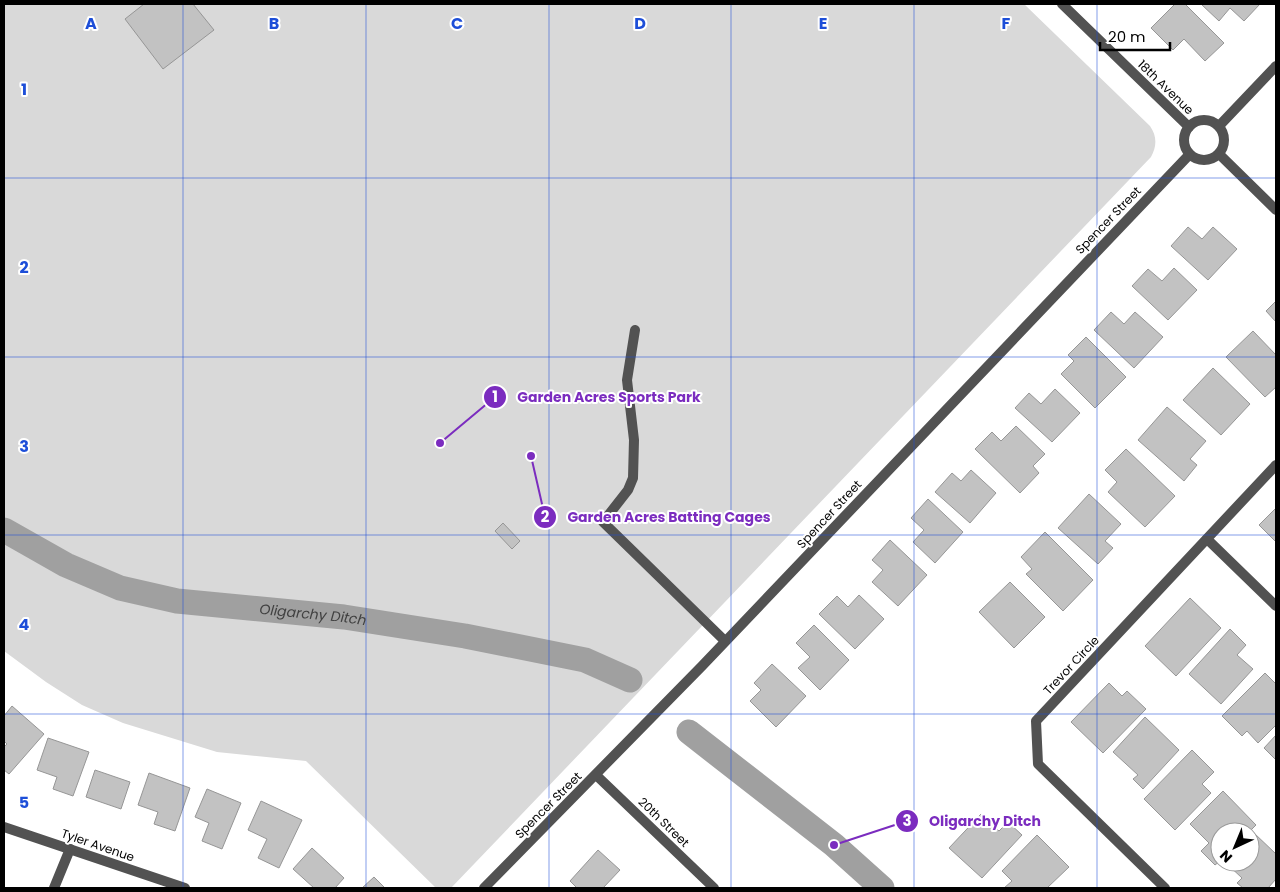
<svg xmlns="http://www.w3.org/2000/svg" width="1280" height="892" viewBox="0 0 1280 892" font-family="Poppins,sans-serif">
	<style>
		.green { fill: #d9d9d9 }
		.lines { fill: none; stroke-linecap: round; stroke-linejoin: round }
		.canal { stroke: #a0a0a0; stroke-width: 25 }
		.building { fill: #c2c2c2; stroke: #969696 }
		.lane { stroke: #525252; stroke-width: 10 }
		.street { stroke: #525252; stroke-width: 10 }
		.grid { fill: none; stroke: #1d4ed8; stroke-width: 1; stroke-opacity: 0.55 }
		.labels { text-anchor: middle; dominant-baseline: central; stroke-width: 4; stroke-linejoin: round; paint-order: stroke }
		.street-label { font-size: 12px; fill: #000; stroke: #fff }
		.water-label { font-size: 14px; font-style: italic; fill: #414141; stroke: #fff }
		.grid-label { font-size: 16px; text-anchor: middle; font-weight: bold; fill: #1d4ed8; stroke: #fff; stroke-width: 4; stroke-linejoin: round; paint-order: stroke }
		.leader { fill: none; stroke: #7b2cbf; stroke-width: 2 }
		.callout-dot { fill: #7b2cbf; stroke: #fff; stroke-width: 2 }
		.mark-label { font-size: 15px; text-anchor: middle; font-weight: bold; fill: #fff }
		.callout-label { font-size: 14px; text-anchor: middle; font-weight: bold; fill: #7b2cbf; stroke: #fff; stroke-width: 4; stroke-linejoin: round; paint-order: stroke }
	</style>
	<rect width="100%" height="100%" fill="#fff"/>
	<!-- green -->
	<path class="green" d="M4 4H1024L1150 126C1157 136 1157 146 1151 157L451 888H436L306 761 217 752 123 723 82 705 46 682 4 651Z"/>
	<g class="lines">
		<!-- canal -->
		<g class="canal">
			<path id="s1" d="M4 530 66 565 120 588 177 601 344 617 465 636 585 660 630 680"/>
			<polyline points="689,732 834,845 882,888"/>
		</g>
	</g>
	<!-- building -->
	<g class="building">
		<polygon points="144,4 193,4 214,30 163,69 125,19"/>
		<polygon points="1175,4 1185,4 1224,43 1205,61 1184,39 1173,50 1151,28"/>
		<polygon points="1201,4 1260,4 1244,21 1230,8 1219,21"/>
		<polygon points="1188,227 1202,239 1213,227 1237,249 1208,280 1171,246"/>
		<polygon points="1174,268 1197,290 1168,320 1132,286 1148,269 1162,281"/>
		<polygon points="1276,301 1276,322 1266,311"/>
		<polygon points="1111,312 1124,324 1135,312 1163,337 1134,368 1094,330"/>
		<polygon points="1253,331 1276,355 1276,387 1265,397 1226,357"/>
		<polygon points="1086,337 1126,377 1095,408 1061,374 1074,361 1068,355"/>
		<polygon points="1213,368 1250,404 1221,435 1183,400"/>
		<polygon points="1055,389 1080,413 1052,442 1015,408 1029,393 1041,404"/>
		<polygon points="1167,407 1206,441 1190,459 1197,465 1184,481 1138,440"/>
		<polygon points="1016,426 1045,454 1033,466 1039,473 1020,493 975,449 992,432 1001,441"/>
		<polygon points="1126,449 1175,496 1145,527 1108,492 1117,482 1105,470"/>
		<polygon points="971,470 996,493 970,523 935,492 952,473 961,481"/>
		<polygon points="1089,494 1121,524 1105,541 1113,548 1098,564 1058,528"/>
		<polygon points="928,499 963,532 935,563 913,542 924,530 911,518"/>
		<polygon points="1276,508 1276,542 1259,525"/>
		<polygon points="503,523 520,541 512,549 495,531"/>
		<polygon points="1045,532 1093,580 1063,611 1026,574 1032,569 1021,557"/>
		<polygon points="890,540 927,575 898,606 872,582 883,570 872,560"/>
		<polygon points="1010,582 1045,617 1014,648 979,612"/>
		<polygon points="859,595 884,619 855,649 819,614 837,596 848,607"/>
		<polygon points="1190,598 1221,628 1176,676 1145,646"/>
		<polygon points="814,625 849,660 820,690 798,668 810,657 796,643"/>
		<polygon points="1230,629 1246,645 1237,655 1253,669 1221,704 1189,674"/>
		<polygon points="772,664 806,696 776,727 750,701 761,690 754,683"/>
		<polygon points="1265,673 1276,684 1276,725 1258,743 1247,731 1242,736 1222,716"/>
		<polygon points="1109,683 1122,696 1127,691 1146,709 1103,753 1071,722"/>
		<polygon points="12,706 44,734 9,774 4,770 4,747 7,744 4,741 4,716"/>
		<polygon points="1145,717 1179,750 1143,789 1133,779 1138,775 1113,752"/>
		<polygon points="1276,735 1276,760 1264,748"/>
		<polygon points="48,738 89,752 73,796 53,789 57,777 37,770"/>
		<polygon points="1192,750 1214,772 1202,784 1211,793 1175,830 1144,799"/>
		<polygon points="95,770 130,782 121,809 86,797"/>
		<polygon points="149,773 190,788 175,831 154,824 158,812 138,805"/>
		<polygon points="207,789 241,803 222,849 202,841 209,823 195,817"/>
		<polygon points="1223,791 1256,825 1249,832 1220,832 1220,861 1215,865 1201,851 1209,843 1190,824"/>
		<polygon points="261,801 302,820 279,868 258,858 267,839 248,830"/>
		<polygon points="981,814 999,831 1008,822 1022,835 982,878 949,848"/>
		<polygon points="1254,833 1276,854 1276,879 1268,888 1243,888 1237,883 1242,878 1226,863 1250,862 1250,838"/>
		<polygon points="1037,835 1069,867 1047,888 1004,888 1012,881 1002,871"/>
		<polygon points="312,848 344,878 335,888 314,888 293,869"/>
		<polygon points="598,850 620,870 603,888 577,888 570,881"/>
		<polygon points="374,877 385,888 362,888"/>
	</g>
	<g class="lines">
		<!-- lane -->
		<polyline class="lane" points="635,330 627,380 634,440 633,478 628,490 603,522 725,641"/>
		<!-- street -->
		<g class="street">
			<polyline points="1062,4 1189,127"/>
			<circle cx="1204" cy="140" r="20"/>
			<polyline points="1219,126 1276,66"/>
			<polyline points="1219,154 1276,210"/>
			<polyline points="1207,539 1276,606"/>
			<polyline points="596,775 714,888"/>
			<polyline points="4,827 185,888"/>
			<polyline points="54,888 70,849"/>
			<polyline points="484,888 702,666 1189,155"/>
			<polyline points="1165,888 1038,764 1036,721 1276,465"/>
		</g>
	</g>
	<!-- grid -->
	<path class="grid" d="M183 4V888M366 4V888M549 4V888M731 4V888M914 4V888M1097 4V888M4 178H1276M4 357H1276M4 535H1276M4 714H1276"/>
	<g class="labels">
		<!-- street labels -->
		<g class="street-label">
			<text transform="translate(1166 87) rotate(44)">18th Avenue</text>
			<text transform="translate(1108 220) rotate(-46)">Spencer Street</text>
			<text transform="translate(829 514) rotate(-47)">Spencer Street</text>
			<text transform="translate(1071 665) rotate(-47)">Trevor Circle</text>
			<text transform="translate(548 805) rotate(-45)">Spencer Street</text>
			<text transform="translate(664 822) rotate(44)">20th Street</text>
			<text transform="translate(98 845) rotate(19)">Tyler Avenue</text>
		</g>
		<!-- water labels -->
		<g class="water-label">
			<text stroke="none"><textPath href="#s1" startOffset="325">Oligarchy Ditch</textPath></text>
		</g>
	</g>
	<g class="grid-label">
		<text x="91" y="29">A</text>
		<text x="274" y="29">B</text>
		<text x="457" y="29">C</text>
		<text x="640" y="29">D</text>
		<text x="823" y="29">E</text>
		<text x="1006" y="29">F</text>
		<text x="24" y="95">1</text>
		<text x="24" y="273">2</text>
		<text x="24" y="452">3</text>
		<text x="24" y="630">4</text>
		<text x="24" y="808">5</text>
	</g>
	<!-- callouts -->
	<path class="leader" d="M440 443L495 397M531 456L545 517M834 845L907 821"/>
	<g class="callout-dot">
		<circle cx="440" cy="443" r="5"/>
		<circle cx="531" cy="456" r="5"/>
		<circle cx="834" cy="845" r="5"/>
		<circle cx="495" cy="397" r="12"/>
		<circle cx="545" cy="517" r="12"/>
		<circle cx="907" cy="821" r="12"/>
	</g>
	<g class="mark-label">
		<text x="495" y="402">1</text>
		<text x="545" y="522">2</text>
		<text x="907" y="826">3</text>
	</g>
	<g class="callout-label">
		<text x="609" y="402">Garden Acres Sports Park</text>
		<text x="669" y="522">Garden Acres Batting Cages</text>
		<text x="985" y="826">Oligarchy Ditch</text>
	</g>
	<!-- border -->
	<rect width="1280" height="892" fill="none" stroke="#000000" stroke-width="10"/>
	<!-- north arrow -->
	<g transform="translate(1235 847) rotate(224)"><circle r="24" fill="#ffffff" stroke="#999999"/>
	<path d="M0-4L9 19L0 12L-9 19Z" fill="#000000"/>
	<text y="-8" font-size="14" font-weight="bold" text-anchor="middle" fill="#000000">N</text>
	</g>
	<!-- scale -->
	<path d="M1100 42v8h70v-8" fill="none" stroke="#000000" stroke-width="2.5"/>
	<text x="1108" y="42" font-size="15" fill="#000000" stroke="#ffffff" stroke-width="4" paint-order="stroke">20 m</text>
</svg>
